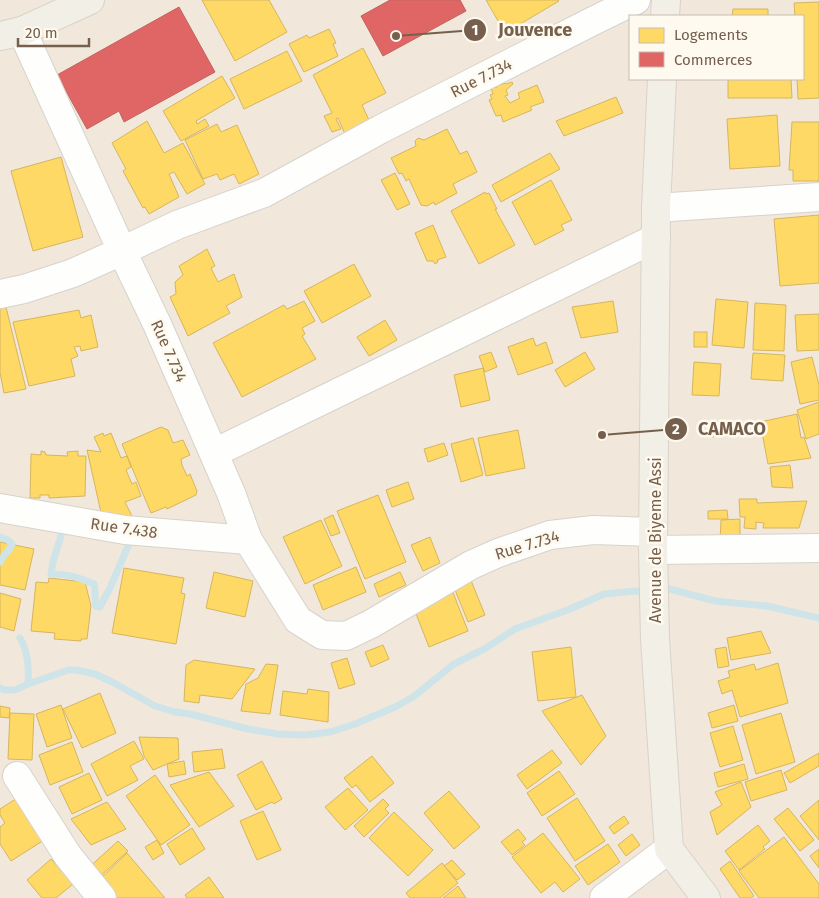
<svg xmlns="http://www.w3.org/2000/svg" width="819" height="898" viewBox="0 0 819 898" font-family="'Fira Sans',sans-serif">
	<style>
		.residential { fill: #f1e8db; fill-rule: evenodd }
		.homes { fill: #ffd966; stroke: #d6b55e }
		.shops { fill: #e06666; stroke: #c0645e }
		.lines { fill: none; stroke-linecap: round; stroke-linejoin: round }
		.stream { stroke: #cfe4e8; stroke-width: 7 }
		.minor-casing { stroke: #d7d2cb; stroke-width: 30 }
		.major-casing { stroke: #d9d2cb; stroke-width: 30 }
		.minor { stroke: #fefefc; stroke-width: 28 }
		.major { stroke: #f2efe7; stroke-width: 28 }
		.labels { text-anchor: middle; dominant-baseline: central; stroke-width: 5; stroke-linejoin: round; paint-order: stroke }
		.street-label { font-size: 16px; fill: #76604d; stroke: #fffaf0 }
		.leader { fill: none; stroke: #76604d; stroke-width: 2 }
		.callout-dot { fill: #76604d; stroke: #fffaf0; stroke-width: 2 }
		.mark-label { font-size: 15px; text-anchor: middle; font-weight: bold; fill: #fff }
		.callout-label { font-size: 18px; text-anchor: middle; font-weight: bold; fill: #76604d; stroke: #fffaf0; stroke-width: 5; stroke-linejoin: round; paint-order: stroke }
	</style>
	<rect width="100%" height="100%" fill="#f8f5ed"/>
	<!-- residential -->
	<path class="residential" d="M0 0H819V898H0ZM630 16H803V79H630Z"/>
	<!-- homes -->
	<g class="homes">
		<polygon points="202,0 269,0 287,32 235,61"/>
		<polygon points="486,0 558,0 559,1 505,33"/>
		<polygon points="819,2 819,98 798,99 797,79 803,79 803,16 795,16 794,3"/>
		<polygon points="733,9 768,9 768,16 732,16"/>
		<polygon points="329,29 336,43 333,44 338,56 304,72 289,44 307,35 309,38"/>
		<polygon points="363,48 386,93 362,105 369,120 345,134 338,118 336,119 341,129 332,132 324,116 332,113 313,75"/>
		<polygon points="287,51 302,81 244,109 230,79"/>
		<polygon points="222,76 235,98 196,121 197,124 205,119 209,126 181,141 163,111"/>
		<polygon points="728,79 791,79 792,98 728,98"/>
		<polygon points="512,82 513,84 506,90 508,95 505,96 510,103 520,98 518,93 537,85 544,102 530,107 532,110 503,122 501,115 496,116 489,100 492,99 490,95 493,94 491,88 497,87 496,84 499,83 500,85 505,83 506,84"/>
		<polygon points="616,97 623,113 564,136 556,121"/>
		<polygon points="777,115 780,166 730,169 727,119"/>
		<polygon points="147,121 164,153 183,143 205,184 187,194 174,172 169,174 179,197 149,214 145,207 143,208 123,171 126,169 112,143"/>
		<polygon points="792,122 819,122 819,181 793,181 793,170 789,170"/>
		<polygon points="217,124 221,132 237,125 259,174 239,184 234,174 220,180 217,174 203,179 185,140"/>
		<polygon points="447,129 460,154 467,151 477,172 453,184 457,193 435,205 434,202 427,206 421,205 409,179 406,181 402,173 399,174 391,158 416,146 415,141 418,138 424,140"/>
		<polygon points="550,153 560,169 501,202 492,185"/>
		<polygon points="61,157 83,237 33,251 11,171"/>
		<polygon points="395,173 410,204 397,210 381,180"/>
		<polygon points="551,180 572,220 561,225 564,230 535,245 512,202"/>
		<polygon points="485,192 486,194 489,193 497,209 495,209 515,245 479,264 451,211"/>
		<polygon points="819,215 819,283 780,286 774,219"/>
		<polygon points="433,225 446,257 437,260 438,262 435,264 433,261 427,261 415,233"/>
		<polygon points="207,249 215,266 211,268 218,282 234,274 242,297 226,306 230,313 188,336 170,297 176,294 175,282 183,275 179,266"/>
		<polygon points="354,264 371,296 322,323 304,291"/>
		<polygon points="716,299 748,302 744,348 712,345"/>
		<polygon points="304,301 315,321 302,328 305,334 302,336 316,359 242,397 213,343 284,305 287,309"/>
		<polygon points="613,301 618,332 581,338 572,307"/>
		<polygon points="755,303 786,305 784,351 753,350"/>
		<polygon points="6,307 26,389 4,393 0,373 0,308"/>
		<polygon points="79,310 81,318 91,315 98,347 81,351 80,346 74,347 78,356 71,359 75,376 29,386 13,322"/>
		<polygon points="819,314 819,350 797,351 795,315"/>
		<polygon points="385,320 397,340 369,356 357,337"/>
		<rect x="694" y="332" width="13" height="15"/>
		<polygon points="533,338 536,346 546,342 553,363 518,375 508,347"/>
		<polygon points="491,352 497,367 485,372 479,356"/>
		<polygon points="585,352 595,369 565,387 555,370"/>
		<polygon points="753,353 785,355 783,381 751,379"/>
		<polygon points="812,357 819,385 819,400 800,404 791,362"/>
		<polygon points="694,362 721,364 719,396 692,395"/>
		<polygon points="483,368 490,400 461,407 454,375"/>
		<polygon points="819,402 819,434 806,439 797,410"/>
		<polygon points="797,414 801,438 804,437 811,458 768,464 760,422"/>
		<polygon points="718,421 720,426 724,426 726,435 712,437 711,429 715,428 714,422"/>
		<polygon points="161,427 168,430 173,443 183,440 190,455 181,459 182,465 187,476 190,474 197,491 196,495 167,509 166,507 151,513 122,444"/>
		<polygon points="518,430 525,468 486,476 478,438"/>
		<polygon points="103,433 104,436 111,433 121,458 127,456 131,467 126,470 132,484 136,482 141,496 125,502 133,518 102,517 87,450 101,452 94,437"/>
		<polygon points="473,438 483,475 461,482 451,444"/>
		<polygon points="444,443 448,455 428,462 424,449"/>
		<polygon points="41,451 45,452 46,455 68,456 67,452 78,451 78,456 86,456 85,496 49,498 49,495 40,495 40,498 30,498 31,454 41,455"/>
		<polygon points="790,465 793,488 772,487 770,467"/>
		<polygon points="408,482 414,499 392,507 386,490"/>
		<polygon points="378,495 406,562 365,579 337,511"/>
		<polygon points="739,499 757,499 757,503 807,501 799,528 763,528 764,523 756,522 756,529 744,528 745,517 740,517"/>
		<polygon points="727,510 728,519 708,519 708,511"/>
		<polygon points="333,515 340,533 331,536 324,519"/>
		<polygon points="740,519 740,542 720,542 721,520"/>
		<polygon points="321,520 342,566 305,584 283,537"/>
		<polygon points="430,537 440,563 423,571 411,545"/>
		<polygon points="0,542 34,549 25,590 0,585"/>
		<polygon points="356,567 366,592 323,610 313,585"/>
		<polygon points="124,568 184,578 181,593 185,594 176,644 112,633"/>
		<polygon points="214,572 253,581 245,617 206,608"/>
		<polygon points="400,572 406,585 379,597 374,584"/>
		<polygon points="468,573 485,615 468,622 451,580"/>
		<polygon points="49,578 85,582 91,606 87,639 81,639 81,641 54,639 55,633 31,631 36,582 48,583"/>
		<polygon points="452,590 468,631 429,647 413,606"/>
		<polygon points="0,593 21,599 14,631 0,627"/>
		<polygon points="761,631 771,653 731,660 727,638"/>
		<polygon points="383,645 389,659 371,667 365,652"/>
		<polygon points="571,647 576,697 538,701 532,652"/>
		<polygon points="726,647 729,666 718,668 715,649"/>
		<polygon points="347,658 355,684 339,689 331,663"/>
		<polygon points="194,660 255,669 232,699 200,695 199,703 184,701 186,665"/>
		<polygon points="778,663 788,703 740,717 732,690 722,694 718,681 730,677 728,671 754,664 756,670"/>
		<polygon points="266,664 278,665 270,714 241,711 246,684 258,678"/>
		<polygon points="308,689 329,692 328,722 280,715 283,691 307,694"/>
		<polygon points="100,693 116,733 82,748 63,709"/>
		<polygon points="582,695 606,736 581,765 542,711"/>
		<polygon points="61,705 72,738 47,747 36,714"/>
		<polygon points="734,705 738,721 712,728 708,713"/>
		<polygon points="0,706 10,708 9,718 0,717"/>
		<polygon points="10,713 34,714 32,760 8,759"/>
		<polygon points="781,713 795,762 756,774 742,725"/>
		<polygon points="733,726 743,760 720,767 710,733"/>
		<polygon points="139,737 178,738 179,759 153,770 144,756"/>
		<polygon points="134,741 144,759 130,766 138,780 107,796 91,764"/>
		<polygon points="72,742 83,772 50,785 39,755"/>
		<polygon points="222,749 225,768 194,772 192,752"/>
		<polygon points="552,750 562,763 527,789 517,775"/>
		<polygon points="819,753 819,766 790,783 784,773"/>
		<polygon points="372,756 394,783 370,802 356,785 352,788 344,778"/>
		<polygon points="184,761 186,774 169,777 167,764"/>
		<polygon points="262,761 282,799 274,804 272,802 256,810 237,775"/>
		<polygon points="744,764 748,779 718,787 714,773"/>
		<polygon points="781,770 787,790 751,801 745,782"/>
		<polygon points="559,771 575,794 542,816 527,793"/>
		<polygon points="209,772 234,806 199,827 170,785"/>
		<polygon points="89,773 102,800 72,814 59,787"/>
		<polygon points="155,775 190,825 161,845 126,796"/>
		<polygon points="741,782 751,807 717,835 710,812 722,805 715,792"/>
		<polygon points="348,788 368,810 345,830 325,807"/>
		<polygon points="449,791 480,827 454,849 424,813"/>
		<polygon points="25,793 52,835 11,861 0,844 0,827 5,823 0,815 0,809"/>
		<polygon points="577,798 605,841 575,861 547,818"/>
		<polygon points="383,799 389,805 385,809 389,813 364,837 354,826"/>
		<polygon points="819,800 819,840 800,816"/>
		<polygon points="107,802 126,829 91,845 71,819"/>
		<polygon points="788,808 814,840 800,851 774,819"/>
		<polygon points="263,811 281,850 257,860 240,821"/>
		<polygon points="394,812 433,850 408,876 369,838"/>
		<polygon points="624,816 629,823 614,834 609,827"/>
		<polygon points="758,825 770,841 763,847 765,849 739,870 725,851"/>
		<polygon points="192,828 205,849 180,865 167,844"/>
		<polygon points="518,829 526,839 522,842 525,845 512,855 501,842"/>
		<polygon points="543,833 580,879 563,892 555,882 541,893 512,857"/>
		<polygon points="632,834 640,845 626,856 618,845"/>
		<polygon points="784,837 819,884 819,898 759,898 739,871"/>
		<polygon points="157,840 164,853 153,860 145,847"/>
		<polygon points="118,841 128,851 95,881 85,871"/>
		<polygon points="608,844 620,862 588,885 575,866"/>
		<polygon points="819,849 819,868 810,856"/>
		<polygon points="127,853 165,898 110,898 96,883"/>
		<polygon points="51,859 73,884 56,898 42,898 27,880"/>
		<polygon points="452,860 465,874 457,880 444,866"/>
		<polygon points="730,861 754,896 751,898 740,898 720,869"/>
		<polygon points="442,863 458,883 440,898 410,898 406,893"/>
		<polygon points="209,877 224,898 187,898 185,895"/>
		<polygon points="458,886 466,898 443,898"/>
	</g>
	<!-- shops -->
	<g class="shops">
		<polygon points="390,0 460,0 466,11 383,56 361,16"/>
		<polygon points="179,7 215,72 124,122 119,111 87,129 57,75"/>
	</g>
	<g class="lines">
		<!-- stream -->
		<g class="stream">
			<path d="M64 526 53 562 51 574C66 573 81 578 94 584 96 591 94 598 96 606L100 607 110 588 132 537"/>
			<path d="M0 537 8 540 12 544C10 551 3 555 0 562"/>
			<polyline points="659,589 666,588 715,601 767,606 819,618"/>
			<path d="M20 638C28 651 29 669 28 684"/>
			<polyline points="0,688 4,690 15,690 28,684 60,673 68,670 76,670 95,674 114,683 155,706 175,712 190,714 248,729 278,734 305,735 330,732 355,724 395,707 413,697 454,664 486,648 515,629 570,609 604,594 648,590"/>
		</g>
		<!-- minor casing -->
		<g class="minor-casing">
			<g id="minor">
				<polyline points="636,0 593,21 381,129 264,193 177,225 122,251 157,324 231,493 248,540 298,620 322,635 346,636 371,624 471,565 498,553 550,535 593,530 653,532"/>
				<polyline points="656,208 819,197"/>
				<polyline points="0,294 24,289 73,273 122,251 22,31"/>
				<polyline points="214,453 656,238"/>
				<polyline points="0,508 125,530 248,540"/>
				<polyline points="653,550 819,548"/>
				<polyline points="17,776 68,856 102,898"/>
				<polyline points="604,898 669,849"/>
			</g>
		</g>
		<!-- major casing -->
		<g class="major-casing">
			<g id="major">
				<polyline points="665,16 666,0"/>
				<polyline points="0,36 22,31 90,0"/>
				<polyline points="662,79 656,208 653,550 655,639 669,849 706,898"/>
			</g>
		</g>
		<!-- minor -->
		<use href="#minor" class="minor"/>
		<!-- major -->
		<use href="#major" class="major"/>
	</g>
	<g class="labels">
		<!-- street labels -->
		<g class="street-label">
			<text transform="translate(481 78) rotate(-27)">Rue 7.734</text>
			<text transform="translate(169 351) rotate(66)">Rue 7.734</text>
			<text transform="translate(124 528) rotate(8)">Rue 7.438</text>
			<text transform="translate(655 540) rotate(-90)">Avenue de Biyeme Assi</text>
			<text transform="translate(527 545) rotate(-17)">Rue 7.734</text>
		</g>
	</g>
	<!-- callouts -->
	<path class="leader" d="M396 36L475 30M602 435L676 429"/>
	<g class="callout-dot">
		<circle cx="396" cy="36" r="5"/>
		<circle cx="602" cy="435" r="5"/>
		<circle cx="475" cy="30" r="12"/>
		<circle cx="676" cy="429" r="12"/>
	</g>
	<g class="mark-label">
		<text x="475" y="35">1</text>
		<text x="676" y="434">2</text>
	</g>
	<g class="callout-label">
		<text x="535" y="36">Jouvence</text>
		<text x="732" y="435">CAMACO</text>
	</g>
	<!-- legend -->
	<rect x="629" y="15" width="175" height="65" fill="#fffaf0" stroke="#c8bcaf"/>
	<rect x="639" y="28" width="25" height="15" fill="#ffd966" stroke="#c8bcaf"/>
	<text x="674" y="40" font-size="15" fill="#76604d">Logements</text>
	<rect x="639" y="52" width="25" height="15" fill="#e06666" stroke="#c8bcaf"/>
	<text x="674" y="65" font-size="15" fill="#76604d">Commerces</text>
	<!-- scale -->
	<path d="M18 38v8h71v-8" fill="none" stroke="#76604d" stroke-width="2.5"/>
	<text x="25" y="38" font-size="15" fill="#76604d" stroke="#fffaf0" stroke-width="4" paint-order="stroke">20 m</text>
</svg>
